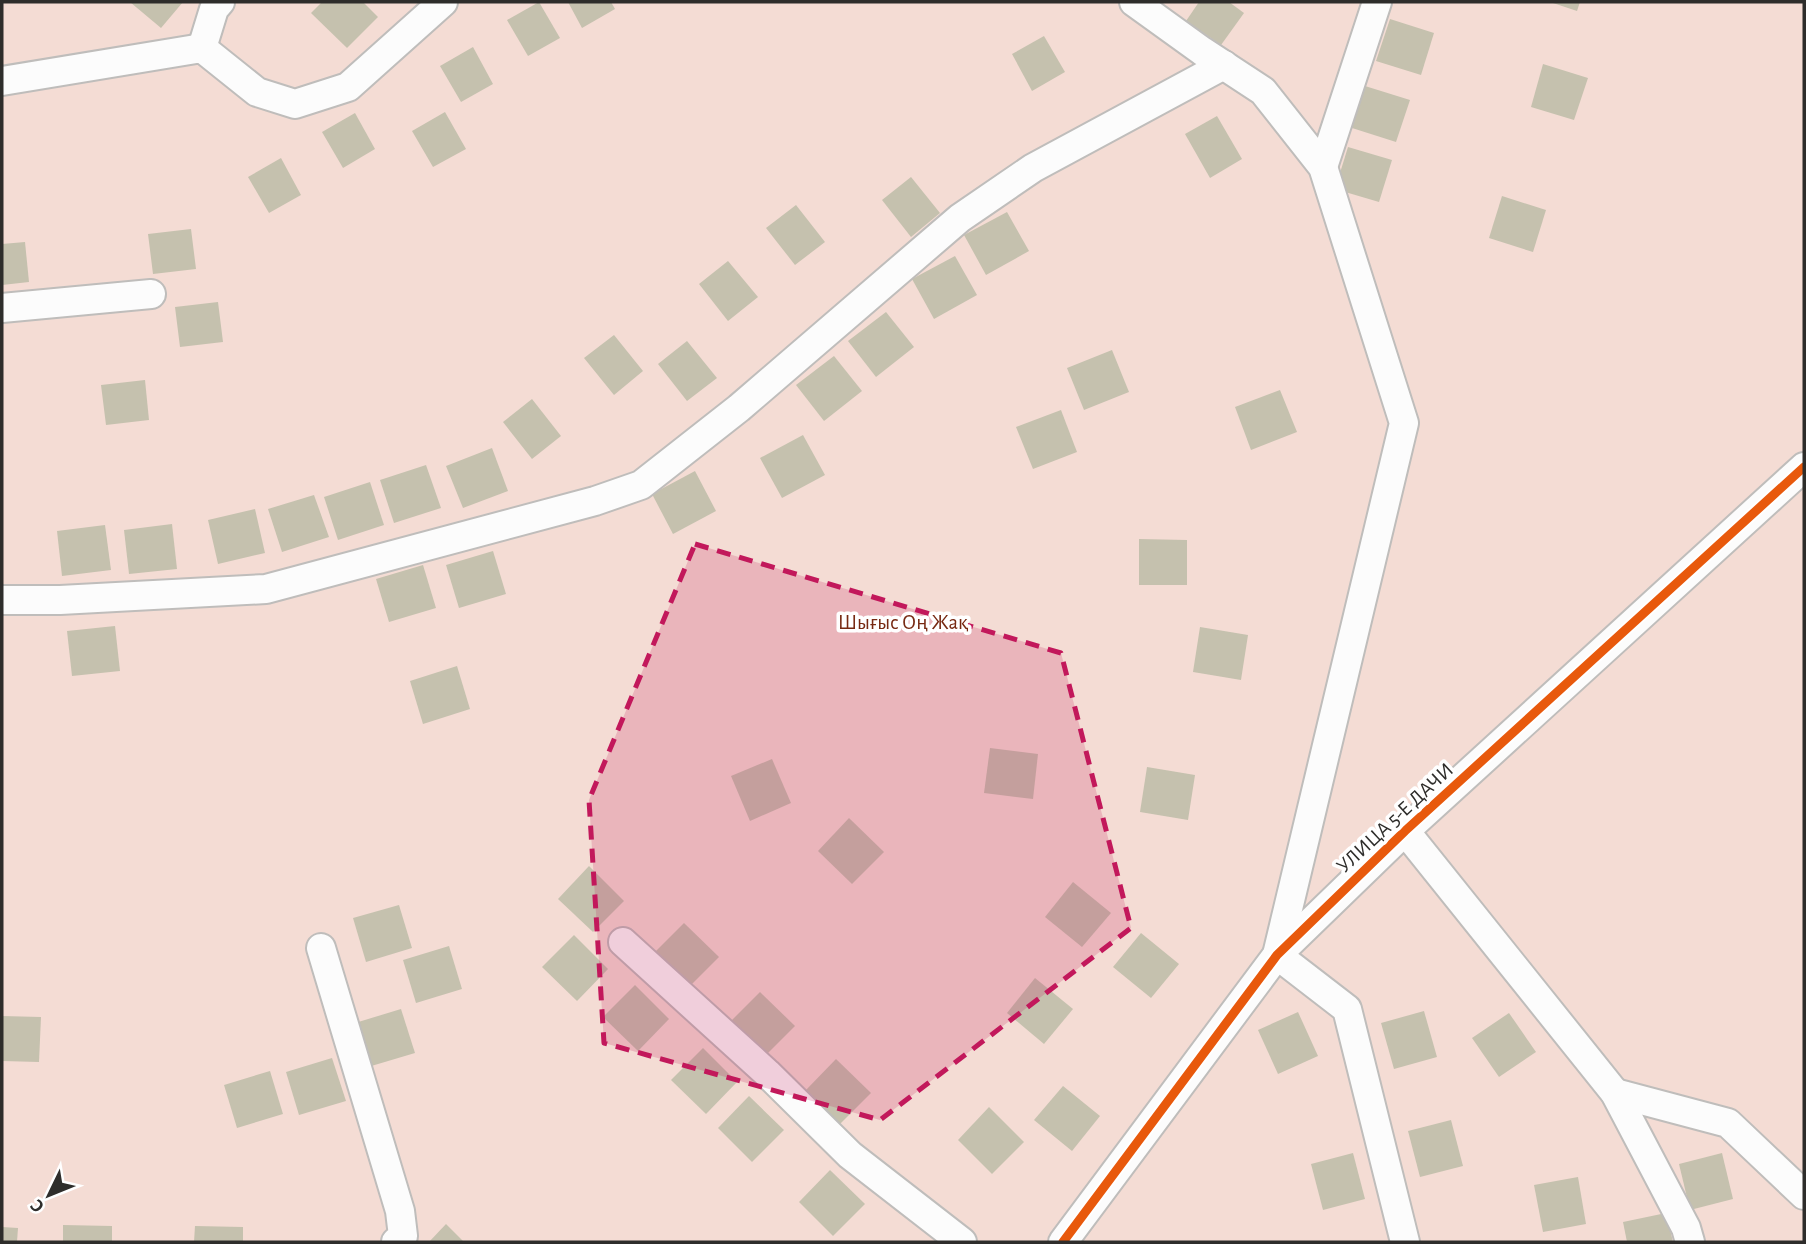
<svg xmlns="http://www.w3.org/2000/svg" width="1806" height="1244" viewBox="0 0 1806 1244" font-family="'Alegreya Sans',sans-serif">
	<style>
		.green { fill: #f4dcd4 }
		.building { fill: #c5c1ae }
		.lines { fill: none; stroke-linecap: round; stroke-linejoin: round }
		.minor-casing { stroke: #bfbdbb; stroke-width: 32 }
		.minor { stroke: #fcfcfc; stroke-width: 28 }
		.cycleway-casing { stroke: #fff; stroke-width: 13 }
		.cycleway { stroke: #e8590c; stroke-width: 9 }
		.marked { fill: #c2185b; fill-opacity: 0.2; stroke: #c2185b; stroke-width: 5; stroke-dasharray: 14 9; stroke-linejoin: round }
		.labels { text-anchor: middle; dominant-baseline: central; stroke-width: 7; stroke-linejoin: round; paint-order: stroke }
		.park-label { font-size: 21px; fill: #772912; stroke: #fff }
		.street-label { font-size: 21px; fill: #2e2d2b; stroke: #fff }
	</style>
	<rect width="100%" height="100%" fill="#edebe8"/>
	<!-- green -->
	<rect class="green" x="2" y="2" width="1802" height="1240"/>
	<!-- building -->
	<g class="building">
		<polygon points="130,2 183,2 161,28"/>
		<polygon points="322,2 363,2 378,17 347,48 311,13"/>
		<polygon points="539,2 560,38 528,56 507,20"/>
		<polygon points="568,2 611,2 615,9 582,28"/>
		<polygon points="1199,2 1229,2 1244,13 1221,45 1186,21"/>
		<polygon points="1550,2 1580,2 1577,11"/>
		<polygon points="1390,19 1434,33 1421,75 1376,61"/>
		<polygon points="1044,36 1065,72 1032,91 1012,54"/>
		<polygon points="473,47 493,84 461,102 440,66"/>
		<polygon points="1543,64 1588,78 1574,120 1531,107"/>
		<polygon points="1365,86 1410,100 1396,142 1352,128"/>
		<polygon points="445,112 466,149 433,167 412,131"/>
		<polygon points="355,113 375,149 343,168 322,132"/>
		<polygon points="1217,116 1242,159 1210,178 1185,134"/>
		<polygon points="1348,147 1392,160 1379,202 1335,189"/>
		<polygon points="281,158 301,195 269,213 248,177"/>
		<polygon points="911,177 940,213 911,237 882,200"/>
		<polygon points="1502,196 1546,210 1533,252 1489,238"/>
		<polygon points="796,205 825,242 795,265 766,228"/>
		<polygon points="1007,212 1029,251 986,275 964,235"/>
		<polygon points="191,229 196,269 153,274 148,234"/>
		<polygon points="25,242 29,282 2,285 2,244"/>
		<polygon points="955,256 977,295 934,319 912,279"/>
		<polygon points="728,261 758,297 728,321 699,284"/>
		<polygon points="218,302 223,342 180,347 175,307"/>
		<polygon points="886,312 914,347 876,377 848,341"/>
		<polygon points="614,335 643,371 614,395 584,358"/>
		<polygon points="687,341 717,378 687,401 658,364"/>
		<polygon points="1112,350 1129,392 1084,410 1067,368"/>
		<polygon points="834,356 862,391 824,421 796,385"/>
		<polygon points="145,380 149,420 106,425 101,385"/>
		<polygon points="1280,390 1297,432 1251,450 1235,407"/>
		<polygon points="532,399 561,436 532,459 503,422"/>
		<polygon points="1061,410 1077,452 1033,469 1016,427"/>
		<polygon points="803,435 825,475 782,498 760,458"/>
		<polygon points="492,448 508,491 463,508 446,466"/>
		<polygon points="426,465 441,508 394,523 380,480"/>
		<polygon points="695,471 716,511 673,534 652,494"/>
		<polygon points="370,482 384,525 338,540 324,497"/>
		<polygon points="314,495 329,537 282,552 268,509"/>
		<polygon points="255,509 265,553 218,564 208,520"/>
		<polygon points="172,524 177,569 129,574 124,530"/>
		<polygon points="105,525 111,570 62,576 57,531"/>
		<polygon points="1139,539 1187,540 1187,585 1139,585"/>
		<polygon points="493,551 506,594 459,608 446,565"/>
		<polygon points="423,565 436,608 389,622 376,579"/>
		<polygon points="115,626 120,671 72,676 67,631"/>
		<polygon points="1200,627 1248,635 1241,680 1193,672"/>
		<polygon points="457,666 470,709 423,724 410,681"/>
		<polygon points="990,748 1038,754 1033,799 984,793"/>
		<polygon points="772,759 791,803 750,821 731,776"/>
		<polygon points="1147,767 1195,775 1188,820 1140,812"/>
		<polygon points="849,818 884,852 852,884 818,851"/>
		<polygon points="589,866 624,901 593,932 558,899"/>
		<polygon points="1073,882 1111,913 1082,947 1045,917"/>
		<polygon points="399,905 412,948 366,962 353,918"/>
		<polygon points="684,923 719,957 687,989 652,955"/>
		<polygon points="1141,933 1179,964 1151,998 1113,967"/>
		<polygon points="574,935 608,969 577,1001 542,967"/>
		<polygon points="449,946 462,989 416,1003 403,960"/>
		<polygon points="1035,978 1073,1009 1044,1044 1007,1013"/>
		<polygon points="635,985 669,1019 638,1051 603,1017"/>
		<polygon points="760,992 795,1026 763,1058 728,1024"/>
		<polygon points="401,1009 415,1053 368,1067 355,1023"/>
		<polygon points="1424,1011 1437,1057 1394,1069 1381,1023"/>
		<polygon points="1298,1012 1318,1056 1278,1074 1258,1030"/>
		<polygon points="1509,1013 1536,1052 1499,1077 1472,1038"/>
		<polygon points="2,1016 41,1017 39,1062 2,1061"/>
		<polygon points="703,1048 737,1082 706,1114 671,1080"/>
		<polygon points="332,1058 346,1101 299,1115 286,1072"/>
		<polygon points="836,1059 871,1093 839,1125 805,1091"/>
		<polygon points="270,1071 283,1114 237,1128 224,1085"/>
		<polygon points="1063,1086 1100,1116 1072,1151 1034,1120"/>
		<polygon points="749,1096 784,1130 752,1162 718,1128"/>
		<polygon points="989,1107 1024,1142 992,1174 958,1140"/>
		<polygon points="1451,1120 1463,1166 1420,1177 1408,1131"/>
		<polygon points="1353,1153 1365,1199 1323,1210 1311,1164"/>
		<polygon points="1722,1153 1733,1199 1690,1210 1679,1164"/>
		<polygon points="830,1170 865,1204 833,1236 799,1202"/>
		<polygon points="1578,1177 1586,1224 1543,1232 1534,1185"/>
		<polygon points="1666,1213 1673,1242 1627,1242 1623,1222"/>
		<polygon points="446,1224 464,1242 429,1242"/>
		<polygon points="63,1225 112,1226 112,1242 63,1242"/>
		<polygon points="195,1226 243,1227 243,1242 194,1242"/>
		<polygon points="2,1227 18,1228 17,1242 2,1242"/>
	</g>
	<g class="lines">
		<!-- minor casing -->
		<g class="minor-casing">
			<g id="minor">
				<polyline points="1134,2 1202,51 1263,91 1323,167 1404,423 1277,955 1347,1009 1405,1242"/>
				<polyline points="202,48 214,9 220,2"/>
				<polyline points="2,81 202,48 257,92 295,104 348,87 443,2"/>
				<polyline points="1323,167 1377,2"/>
				<polyline points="2,308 151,294"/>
				<polyline points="2,600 60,600 266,589 595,501 641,485 739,408 960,218 1033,168 1224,65"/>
				<polyline points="1405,831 1615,1093 1686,1228 1690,1242"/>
				<polyline points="623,942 767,1073 850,1155 962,1242"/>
				<polyline points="321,948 400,1211 403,1236 396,1242"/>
				<polyline points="1615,1093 1728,1123 1804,1195"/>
				<polyline points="1063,1242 1277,955 1405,831 1804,467"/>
			</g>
		</g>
		<!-- minor -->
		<use href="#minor" class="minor"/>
		<!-- cycleway casing -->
		<g class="cycleway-casing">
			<polyline id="cycleway" points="1063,1242 1277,955 1405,831 1804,467"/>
		</g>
		<!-- cycleway -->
		<use href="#cycleway" class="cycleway"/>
	</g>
	<!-- marked area -->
	<path class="marked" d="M695 544 1061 653 1131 928 880 1120 604 1043 589 800Z"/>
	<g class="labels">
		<!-- park labels -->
		<g class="park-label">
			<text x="903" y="622">Шығыс Оң Жақ</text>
		</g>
		<!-- street labels -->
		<g class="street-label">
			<text transform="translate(1395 818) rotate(-43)">УЛИЦА 5-Е ДАЧИ</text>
		</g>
	</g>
	<!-- border -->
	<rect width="1806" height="1244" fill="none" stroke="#2e2d2b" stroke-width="7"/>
	<!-- north arrow -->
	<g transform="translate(49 1195) rotate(227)" stroke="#ffffff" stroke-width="5" paint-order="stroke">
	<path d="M0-5L12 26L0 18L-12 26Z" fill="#2e2d2b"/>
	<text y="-10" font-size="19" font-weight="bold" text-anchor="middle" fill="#2e2d2b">С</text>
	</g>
</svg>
